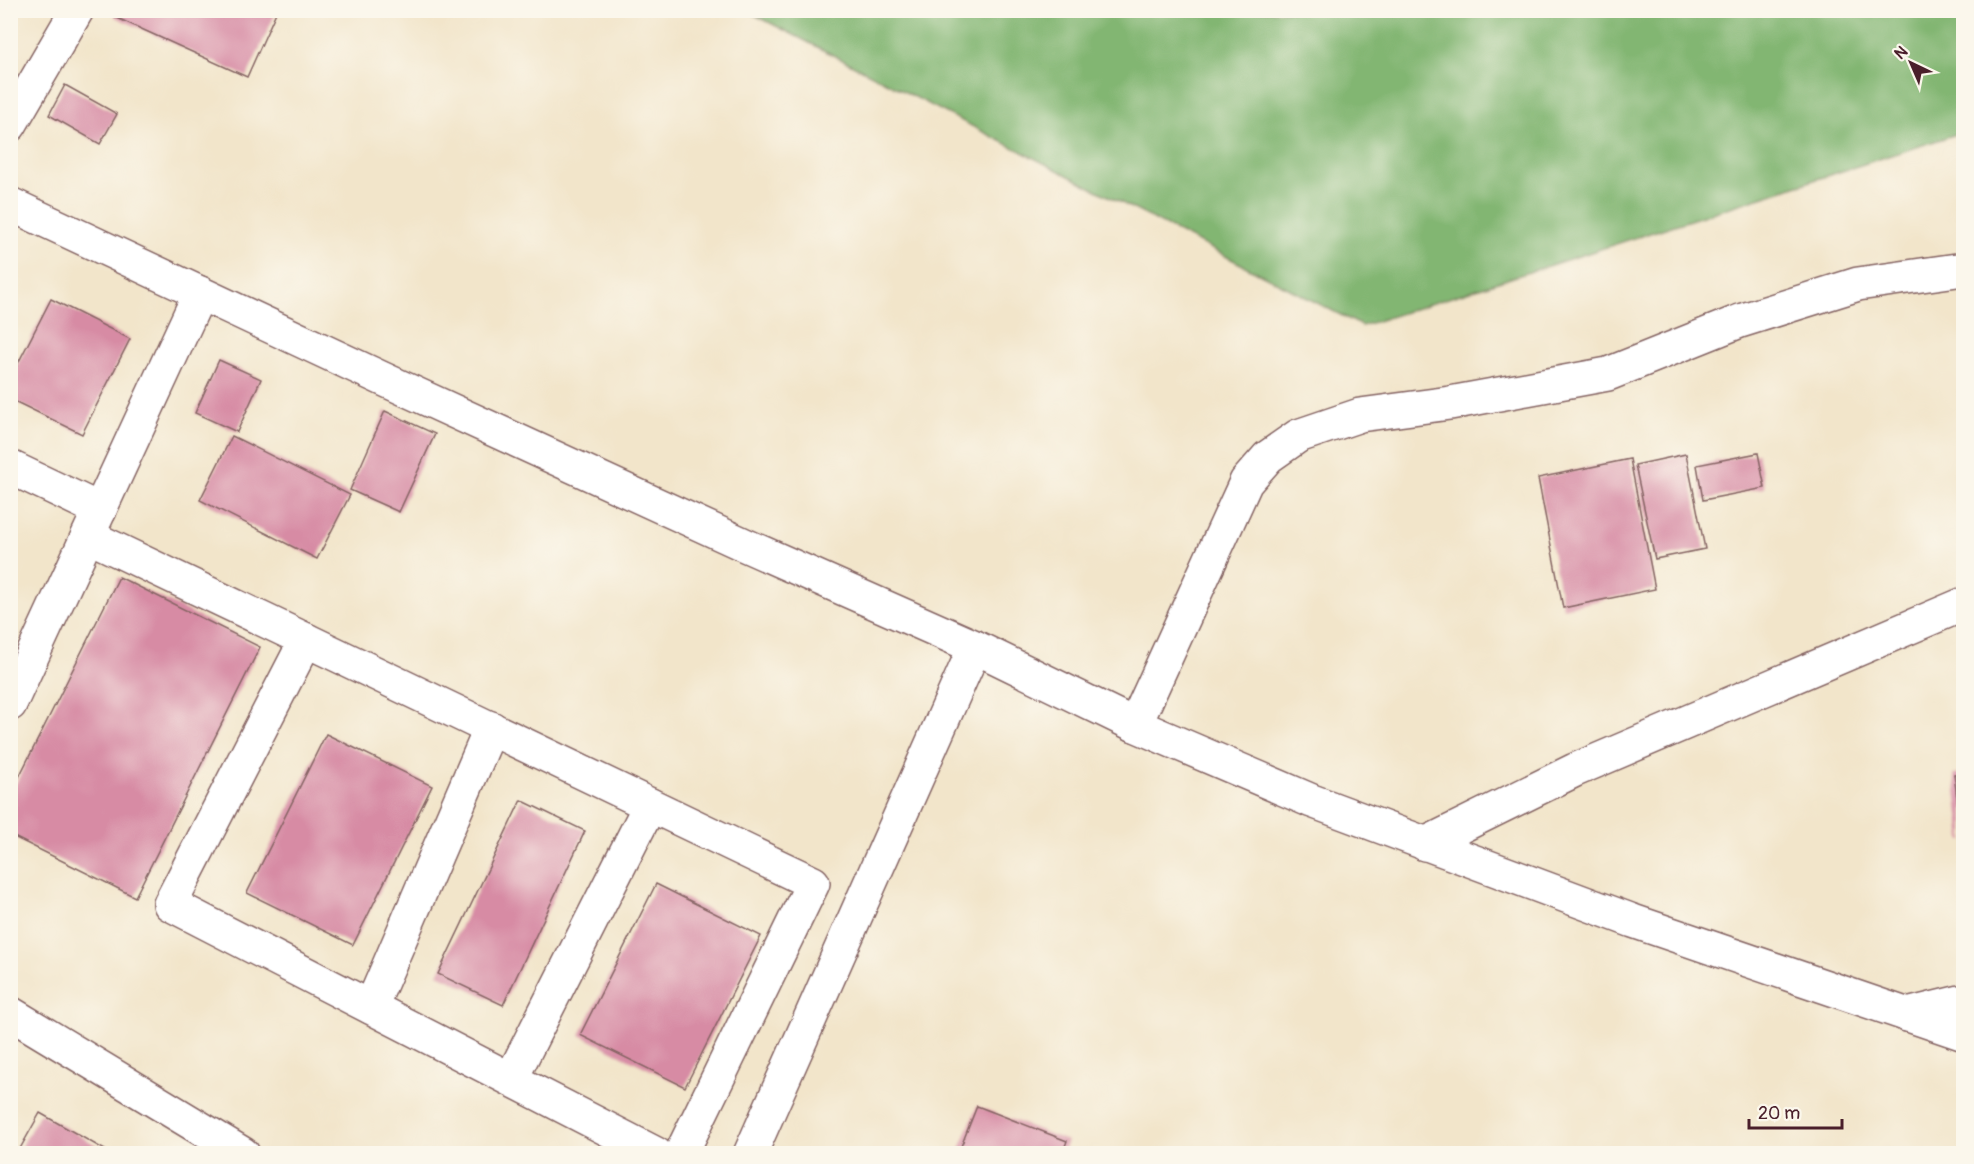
<svg xmlns="http://www.w3.org/2000/svg" width="1974" height="1164" viewBox="0 0 1974 1164" font-family="Pangolin,sans-serif">
	<style>
		.forest { fill: #82b672; stroke: #666a4e; stroke-width: 1.5 }
		.building { fill: #d78ba4 }
		.lines { fill: none; stroke-linecap: round; stroke-linejoin: round }
		.minor-casing { stroke: #856463; stroke-width: 36 }
		.minor { stroke: #fff; stroke-width: 33 }
	</style>
	<rect width="100%" height="100%" fill="#fbf7ec"/>
	<filter id="ink" filterUnits="userSpaceOnUse"><feTurbulence type="fractalNoise" baseFrequency=".0167" numOctaves="2"/><feDisplacementMap in="SourceGraphic" scale="12" xChannelSelector="R" yChannelSelector="G"/><feConvolveMatrix kernelMatrix="1 2 1 2 8 2 1 2 1" color-interpolation-filters="sRGB"/></filter>
	<filter id="wash" filterUnits="userSpaceOnUse"><feTurbulence type="fractalNoise" baseFrequency=".008" numOctaves="4" result="noise"/><feDisplacementMap in="SourceGraphic" scale="24" xChannelSelector="R" yChannelSelector="G"/><feGaussianBlur stdDeviation="1.35" result="paint"/><feColorMatrix in="noise" values="0 0 0 0 0 0 0 0 0 0 0 0 0 0 0 0 0 1.4 0 .05"/><feComposite in="paint" operator="in"/></filter>
	<g filter="url(#wash)">
		<rect width="100%" height="100%" fill="#f2e5ca"/>
		<!-- forest -->
		<polygon class="forest" points="747,11 1963,11 1963,132 1362,326"/>
		<g id="blocks">
			<!-- building -->
			<g class="building">
				<polygon points="117,10 277,10 247,77 115,17"/>
				<polygon points="65,85 117,114 100,144 49,115"/>
				<polygon points="51,299 130,339 82,434 10,399 10,379"/>
				<polygon points="219,360 261,379 237,432 195,413"/>
				<polygon points="385,411 435,434 399,512 350,490"/>
				<polygon points="232,436 350,495 317,559 200,500"/>
				<polygon points="1758,453 1765,488 1703,500 1697,465"/>
				<polygon points="1686,454 1705,549 1655,559 1635,465"/>
				<polygon points="1630,459 1655,589 1563,608 1538,478"/>
				<polygon points="119,577 260,647 135,897 10,835 10,795"/>
				<polygon points="326,734 432,786 353,945 247,893"/>
				<polygon points="1964,773 1964,840 1962,840 1954,774"/>
				<polygon points="521,800 585,831 503,1005 438,974"/>
				<polygon points="656,884 761,936 685,1087 580,1035"/>
				<polygon points="977,1106 1067,1141 1062,1154 958,1154"/>
				<polygon points="40,1113 112,1154 17,1154"/>
			</g>
		</g>
	</g>
	<g filter="url(#ink)">
		<use href="#blocks" fill-opacity="0" stroke="#856463" stroke-width="1.5"/>
		<g class="lines">
			<!-- minor casing -->
			<g class="minor-casing">
				<g id="minor">
					<polyline points="10,125 77,10"/>
					<polyline points="10,204 381,378 747,546 975,647 1135,725 1312,801 1633,921 1964,1034"/>
					<polyline points="10,467 100,510"/>
					<polyline points="88,536 306,640"/>
					<polyline points="10,704 200,293"/>
					<polyline points="1135,725 1246,482 1268,457 1298,436 1360,415 1450,403 1608,374 1740,321 1858,284 1964,269"/>
					<polyline points="1425,844 1575,770 1964,604"/>
					<polyline points="371,1007 491,728"/>
					<polyline points="10,1013 243,1154"/>
					<polyline points="1907,1015 1964,1001"/>
					<polyline points="511,1079 650,805"/>
					<polyline points="656,1154 170,904 306,640 813,883 681,1154"/>
					<polyline points="750,1154 975,647"/>
				</g>
			</g>
			<!-- minor -->
			<use href="#minor" class="minor"/>
		</g>
	</g>
	<!-- margin -->
	<rect width="1974" height="1164" fill="none" stroke="#fbf7ec" stroke-width="36"/>
	<!-- north arrow -->
	<g transform="translate(1911 63) rotate(316)" stroke="#fbf7ec" stroke-width="4.5" paint-order="stroke">
	<path d="M0-4.5L10 22L0 15L-10 22Z" fill="#4a1f2b"/>
	<text y="-9" font-size="16" font-weight="bold" text-anchor="middle" fill="#4a1f2b">N</text>
	</g>
	<!-- scale -->
	<path d="M1749 1119v9h93v-9" fill="none" stroke="#4a1f2b" stroke-width="3"/>
	<text x="1758" y="1119" font-size="18" fill="#4a1f2b" stroke="#fbf7ec" stroke-width="4.5" paint-order="stroke">20 m</text>
</svg>
